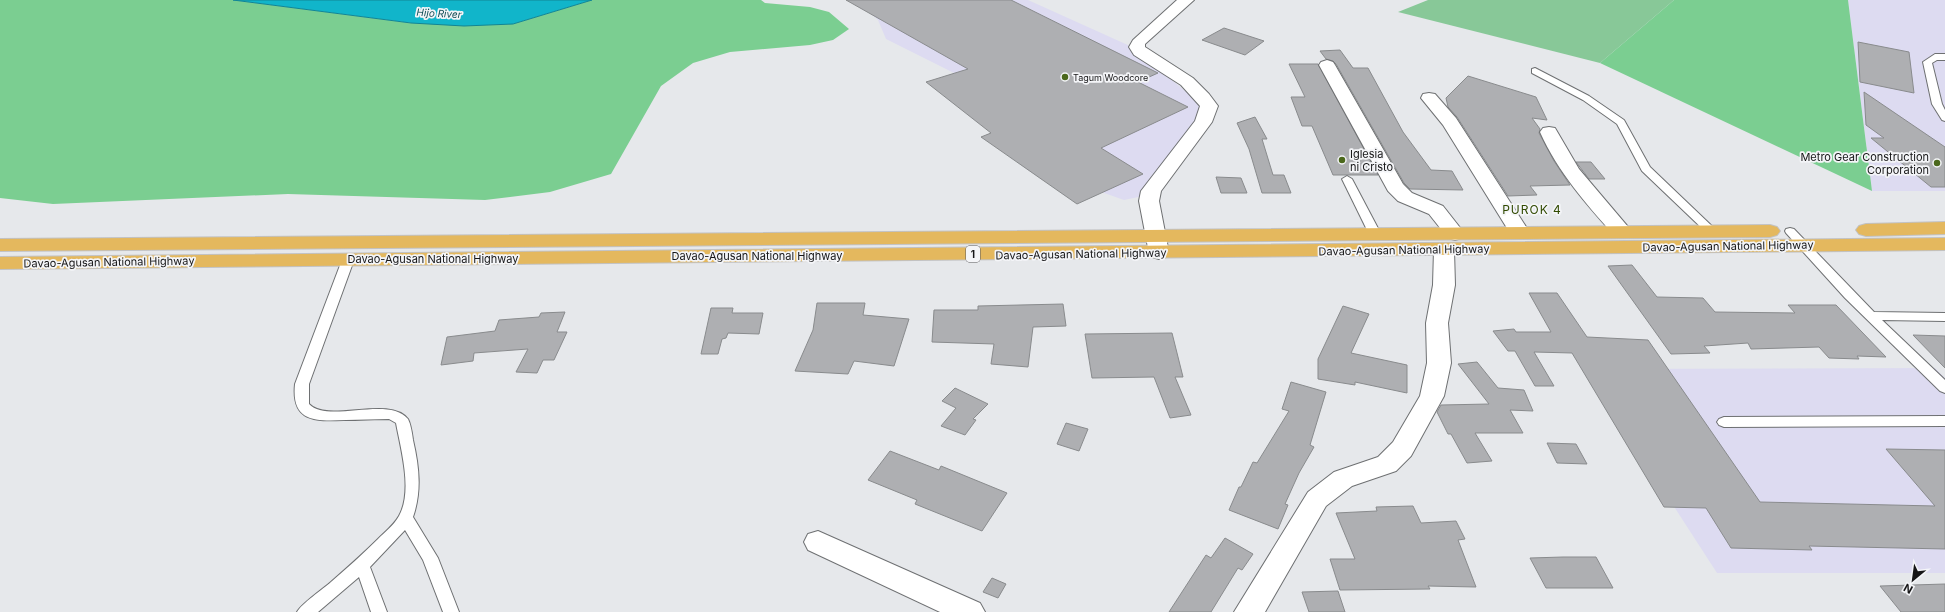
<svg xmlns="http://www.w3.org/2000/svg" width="1945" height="612" viewBox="0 0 1945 612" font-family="Inter,sans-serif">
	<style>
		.industrial { fill: #dddbf1 }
		.green { fill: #88c898 }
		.forest { fill: #7bce91 }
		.water { fill: #11b5ca; stroke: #128594 }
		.building { fill: #aeafb2; stroke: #898b8d }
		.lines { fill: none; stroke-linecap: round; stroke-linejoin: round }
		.service-casing { stroke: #6e7072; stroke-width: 2 }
		.minor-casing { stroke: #6e7072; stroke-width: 2 }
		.trunk-casing { stroke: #c2c2c3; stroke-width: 2 }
		.service { fill: #fff; fill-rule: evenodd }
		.minor { fill: #fff; fill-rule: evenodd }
		.trunk { fill: #e4b85e; fill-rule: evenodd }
		.poi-dot { fill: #4b681c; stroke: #f4f5f8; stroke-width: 1.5 }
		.labels { text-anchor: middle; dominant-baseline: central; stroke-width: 3.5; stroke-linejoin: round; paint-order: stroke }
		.far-poi-label { font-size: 9px; fill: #161617; stroke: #f4f5f8; text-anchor: start }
		.far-water-label { font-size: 10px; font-style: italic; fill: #134e57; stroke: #f4f5f8 }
		.shield { fill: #f4f5f8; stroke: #59595a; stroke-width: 1 }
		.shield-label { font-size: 10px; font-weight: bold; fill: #161617 }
		.poi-label { font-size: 11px; fill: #161617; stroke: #f4f5f8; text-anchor: start }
		.street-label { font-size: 11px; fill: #161617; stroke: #f4f5f8 }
		.neighbourhood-label { font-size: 12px; letter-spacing: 1px; fill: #314a00; stroke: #f4f5f8 }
	</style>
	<rect width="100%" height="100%" fill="#e6e8eb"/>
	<!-- industrial -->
	<g class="industrial">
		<polygon points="856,0 1028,0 1130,46 1206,108 1143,196 1124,200 1090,188 970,81 886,39 878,20"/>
		<polygon points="1848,0 1945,0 1945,191 1872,191"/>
		<polygon points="1935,368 1945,378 1945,573 1717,573 1585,369"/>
	</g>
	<!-- green -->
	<polygon class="green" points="1428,0 1674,0 1600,63 1398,12"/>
	<!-- forest -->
	<g class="forest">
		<polygon points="0,0 233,0 411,23 513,24 592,0 761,0 765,3 810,7 829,12 849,29 833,40 810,45 730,52 693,63 661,86 611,174 550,192 485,200 288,194 53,204 0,198"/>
		<polygon points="1674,0 1848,0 1872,191 1600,63"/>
	</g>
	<!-- water -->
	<polygon class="water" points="233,0 592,0 513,24 464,26 411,23"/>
	<!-- building -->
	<g class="building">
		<polygon points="846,0 1011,0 1158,73 1138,82 1188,107 1101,148 1143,174 1077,204 981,137 991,133 926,82 968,69"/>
		<polygon points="1224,28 1264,41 1245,55 1202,40"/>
		<polygon points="1858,42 1909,52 1914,93 1860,82"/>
		<polygon points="1340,50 1353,68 1368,68 1403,132 1431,170 1452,171 1463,190 1410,189 1404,183 1336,64 1333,61 1326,59 1320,51"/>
		<polygon points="1289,64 1318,64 1378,175 1333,175 1312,126 1302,126 1291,97 1305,97"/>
		<polygon points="1468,76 1536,97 1547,120 1532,118 1540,129 1539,133 1554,161 1570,185 1530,186 1537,195 1508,196 1457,117 1448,107 1446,98"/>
		<polygon points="1864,92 1945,147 1945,187 1931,187 1871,138 1884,138 1866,125"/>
		<polygon points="1255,117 1267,139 1262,139 1273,175 1284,175 1291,193 1262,193 1249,149 1237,123"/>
		<polygon points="1576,162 1591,162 1605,179 1589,179"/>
		<polygon points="1216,177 1241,178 1247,193 1221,193"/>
		<polygon points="1632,265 1657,297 1703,298 1715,312 1795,313 1788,305 1836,305 1886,357 1857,356 1859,359 1829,358 1819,347 1751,349 1748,343 1704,346 1710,353 1671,354 1608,266"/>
		<polygon points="1529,293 1557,293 1587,337 1648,340 1760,502 1935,506 1886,449 1945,450 1945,549 1809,546 1812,550 1731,548 1706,508 1664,507 1572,353 1534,352 1554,386 1535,386 1515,351 1508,351 1493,331 1514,329 1516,332 1551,332"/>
		<polygon points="817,303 865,303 863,315 909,319 894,366 854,361 848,374 795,371 813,330"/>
		<polygon points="1063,304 1066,326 1033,327 1028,367 991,364 994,344 932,342 934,310 978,310 978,306"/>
		<polygon points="1343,306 1369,314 1351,353 1407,365 1407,393 1355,382 1355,385 1318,379 1318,359"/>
		<polygon points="711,308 733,308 732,313 763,313 759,334 728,333 726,338 722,339 718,354 701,354"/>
		<polygon points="565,312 557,332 567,332 554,360 543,360 537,373 516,372 528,349 474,353 473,361 441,365 447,337 495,331 499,320 539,317 541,313"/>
		<polygon points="1172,333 1183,377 1175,377 1191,415 1170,418 1154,377 1092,378 1085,334"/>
		<polygon points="1913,335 1945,336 1945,368"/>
		<polygon points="1477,362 1498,388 1524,390 1533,411 1510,410 1523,433 1475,433 1492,461 1467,463 1451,434 1448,434 1437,412 1441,405 1489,404 1458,364"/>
		<polygon points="1291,382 1326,392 1310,445 1314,447 1299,473 1285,504 1288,505 1278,529 1229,510 1239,487 1241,487 1253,462 1257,463 1289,411 1282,409"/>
		<polygon points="955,388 988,404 973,419 976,420 965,435 941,426 956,408 942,401"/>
		<polygon points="1066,423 1088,429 1079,451 1057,444"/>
		<polygon points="1547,443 1576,444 1587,464 1557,463"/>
		<polygon points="890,451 939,470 941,466 1007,493 982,531 915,504 917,500 868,480"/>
		<polygon points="1413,506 1421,523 1456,521 1465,539 1458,540 1476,587 1428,586 1430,589 1340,590 1330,559 1355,559 1336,513 1377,511 1376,507"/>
		<polygon points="1225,538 1253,554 1242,570 1238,568 1211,612 1169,612 1206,555 1211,558"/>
		<polygon points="1563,557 1596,557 1613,588 1546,588 1530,558"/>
		<polygon points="992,578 1006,584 998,598 983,592"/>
		<polygon points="1945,584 1945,612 1901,612 1880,586"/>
		<polygon points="1338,591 1345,612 1309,612 1302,592"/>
	</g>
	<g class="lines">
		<!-- service casing -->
		<g class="service-casing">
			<g id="service">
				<polygon points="1935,54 1945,54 1945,60 1937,60 1932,63 1942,104 1945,110 1945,121 1942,120 1932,104 1923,62"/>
				<polygon points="1535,68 1589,96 1624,120 1650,167 1715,229 1716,231 1715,233 1707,233 1642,171 1617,124 1583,100 1532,73 1532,69"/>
				<polygon points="1347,176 1352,179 1381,234 1379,236 1375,237 1369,234 1342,179"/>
				<polygon points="1790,228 1794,229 1874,312 1945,313 1945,321 1882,320 1945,380 1945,393 1940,391 1845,298 1786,233 1785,231 1786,229"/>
				<path d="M348 257 354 260 309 384V404C328 424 389 395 408 419 411 425 412 433 413 440 419 466 422 491 413 517L438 558 459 612H443L423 560 405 530 370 567 387 612H371L359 577 318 612H297C301 604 323 589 331 582 347 568 363 554 378 539 385 532 394 525 399 516 413 491 401 450 396 423L389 419C375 419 360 420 346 420 316 421 291 423 295 384L342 260Z"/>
				<polygon points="1945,416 1945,426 1724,427 1719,425 1717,422 1719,419 1724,417"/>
			</g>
		</g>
		<!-- minor casing -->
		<g class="minor-casing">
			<g id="minor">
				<polygon points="1177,0 1194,0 1145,44 1145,47 1193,78 1209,94 1218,106 1212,122 1161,191 1159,201 1169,253 1166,257 1159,259 1152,257 1149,253 1139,201 1141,191 1195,121 1200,106 1181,85 1134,55 1129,47 1133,40"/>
				<polygon points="1327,60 1333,62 1335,65 1403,184 1412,193 1443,206 1465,234 1462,238 1455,240 1448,238 1429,214 1398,201 1388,191 1319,65 1321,62"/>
				<polygon points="1429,93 1435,94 1456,118 1530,233 1527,237 1520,239 1513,237 1510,233 1443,125 1421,98 1423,94"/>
				<path d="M1549 127 1555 128 1579 169 1629 228 1632 232 1629 236 1622 238 1615 236C1586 204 1558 172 1540 132L1543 128Z"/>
				<polygon points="1444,244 1451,246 1454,250 1455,285 1448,323 1451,363 1444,396 1411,456 1396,471 1352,486 1326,506 1265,612 1234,612 1308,492 1334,472 1378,457 1393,442 1420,396 1427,363 1426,323 1433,285 1434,250 1437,246"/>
				<polygon points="818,531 980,603 985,612 940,612 808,550 804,542 808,534"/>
			</g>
		</g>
		<!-- trunk casing -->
		<g class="trunk-casing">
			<g id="trunk">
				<polygon points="1945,222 1945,234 1866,236 1859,234 1856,230 1859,226 1866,224"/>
				<polygon points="1770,225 1777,227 1780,231 1777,235 1770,237 0,251 0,239"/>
				<polygon points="1945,238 1945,250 0,269 0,257"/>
			</g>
		</g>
		<!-- service -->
		<use href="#service" class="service"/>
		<!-- minor -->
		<use href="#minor" class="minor"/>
		<!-- trunk -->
		<use href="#trunk" class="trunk"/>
	</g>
	<!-- markers -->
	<g class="poi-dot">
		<circle cx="1065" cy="77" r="4"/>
		<circle cx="1342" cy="160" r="4"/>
		<circle cx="1937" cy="163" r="4"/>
	</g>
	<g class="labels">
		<!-- far-poi labels -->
		<g class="far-poi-label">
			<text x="1073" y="77">Tagum Woodcore</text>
		</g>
		<!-- far-water labels -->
		<g class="far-water-label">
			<text transform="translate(439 13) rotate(3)">Hijo River</text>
		</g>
		<!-- shield labels -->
		<rect class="shield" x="966" y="246" width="14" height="16" rx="3"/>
		<g class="shield-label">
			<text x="973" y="254">1</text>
		</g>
		<!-- poi labels -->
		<g class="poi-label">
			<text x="1350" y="154">Iglesia<tspan x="1350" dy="13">ni Cristo</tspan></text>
			<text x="1929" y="157" text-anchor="end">Metro Gear Construction<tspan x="1929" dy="13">Corporation</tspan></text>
		</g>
		<!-- street labels -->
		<g class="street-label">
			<text transform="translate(1728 246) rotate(-1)">Davao-Agusan National Highway</text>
			<text transform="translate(1404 250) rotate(-1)">Davao-Agusan National Highway</text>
			<text transform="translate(1081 254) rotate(-1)">Davao-Agusan National Highway</text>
			<text x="757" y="256">Davao-Agusan National Highway</text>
			<text x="433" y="259">Davao-Agusan National Highway</text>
			<text transform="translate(109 262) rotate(-1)">Davao-Agusan National Highway</text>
		</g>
		<!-- neighbourhood labels -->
		<g class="neighbourhood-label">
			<text x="1532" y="209">PUROK 4</text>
		</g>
	</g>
	<!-- north arrow -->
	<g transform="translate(1913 580) rotate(209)" stroke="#f4f5f8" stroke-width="3" paint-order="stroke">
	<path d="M0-3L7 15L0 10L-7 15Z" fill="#161617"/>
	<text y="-6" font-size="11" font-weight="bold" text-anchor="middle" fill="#161617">N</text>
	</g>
</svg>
